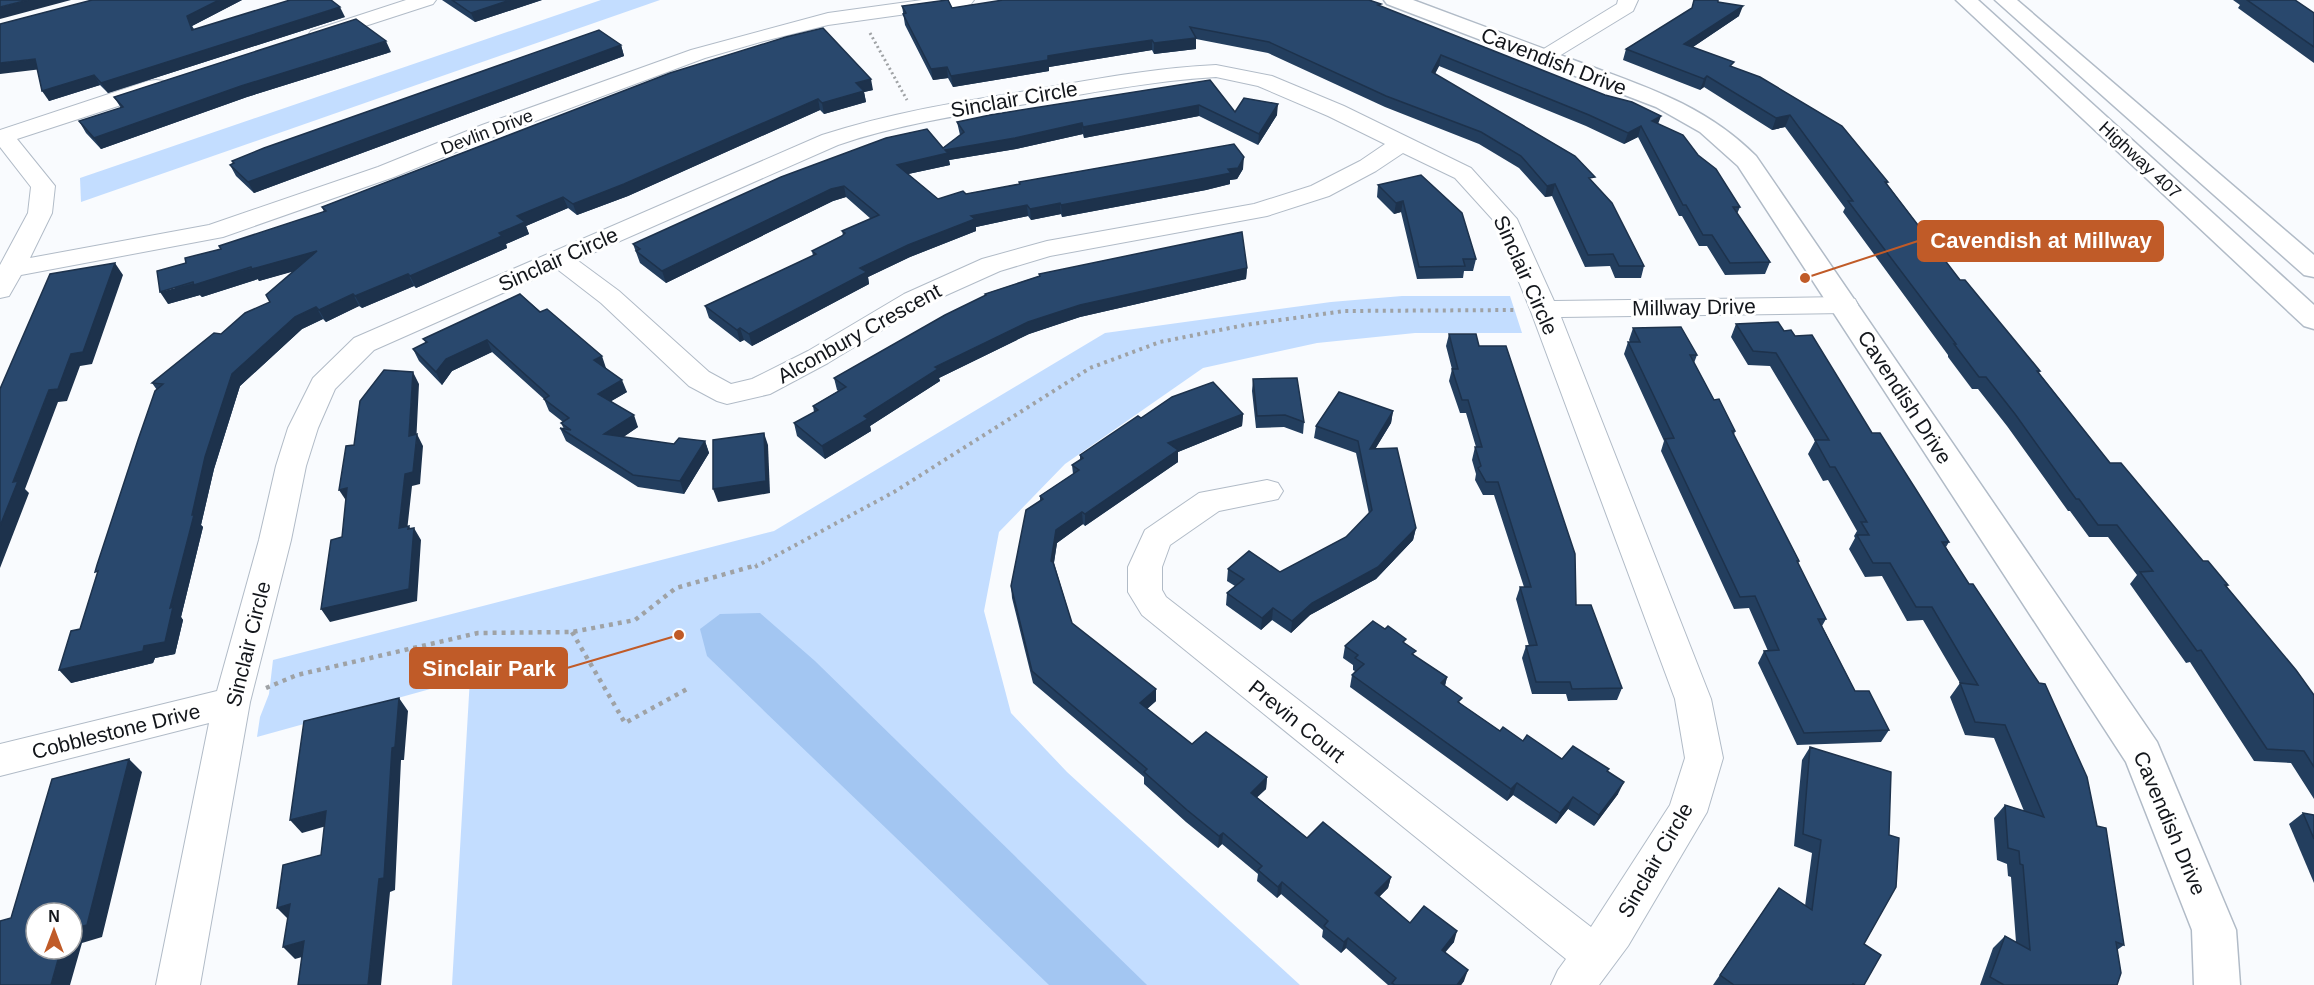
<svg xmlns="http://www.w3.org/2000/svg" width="2314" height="985" viewBox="0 0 2314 985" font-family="Helvetica,sans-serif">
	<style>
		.green { fill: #c3ddff }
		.forest { fill: #a3c6f2 }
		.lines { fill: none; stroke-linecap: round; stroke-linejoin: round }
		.street-casing { stroke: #b1bbc7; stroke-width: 2 }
		.secondary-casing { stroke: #b1bbc7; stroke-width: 3 }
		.highway-casing { stroke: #b1bbc7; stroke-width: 3 }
		.path-far2 { stroke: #9fa2a5; stroke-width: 3; stroke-dasharray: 2 3; stroke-linecap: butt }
		.path-far1 { stroke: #9fa2a5; stroke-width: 4; stroke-dasharray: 3 4.5; stroke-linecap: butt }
		.path { stroke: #9fa2a5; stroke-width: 4.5; stroke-dasharray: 4 5; stroke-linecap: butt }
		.street { fill: #fff; fill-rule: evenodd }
		.secondary { fill: #fff; fill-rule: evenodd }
		.highway { fill: #fff; fill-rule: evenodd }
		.wall { fill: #233e5e }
		.shaded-wall { fill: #1d324c }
		.building { fill: #29486d; stroke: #1d324c; stroke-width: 1.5 }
		.labels { text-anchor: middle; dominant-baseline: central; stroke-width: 6; stroke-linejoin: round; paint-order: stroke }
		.far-street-label { font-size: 18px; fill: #13161b; stroke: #fff }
		.street-label { font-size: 21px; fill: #13161b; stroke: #fff }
		.leader { fill: none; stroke: #c05b28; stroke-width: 2 }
		.callout-dot { fill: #c05b28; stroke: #fff; stroke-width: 2 }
		.callout { fill: #c05b28; stroke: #c05b28; stroke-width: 2 }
		.callout-label { font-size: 22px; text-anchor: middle; font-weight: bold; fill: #fff }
	</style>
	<rect width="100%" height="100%" fill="#f9fbfe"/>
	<!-- green -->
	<g class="green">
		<polygon points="601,0 660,0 81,202 80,178"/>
		<polygon points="1402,296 1510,296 1522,333 1415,333 1317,343 1203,368 1065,464 999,532 984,611 1011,713 1067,772 1300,985 452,985 470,678 257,737 260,717 269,694 273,660 774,531 1105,333 1331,302"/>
	</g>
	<!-- forest -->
	<polygon class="forest" points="760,613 815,661 1147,985 1049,985 707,656 700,629 720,614"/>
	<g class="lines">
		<!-- street casing -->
		<g class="street-casing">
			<g id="street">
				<polygon points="406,0 436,0 433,4 325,39 311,39 308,35 311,31"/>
				<polygon points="922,0 974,0 971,4 964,6 828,25 764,41 705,58 498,135 394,177 223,237 21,275 9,296 0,298 0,265 28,213 31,187 0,147 0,130 148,81 156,80 164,81 167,86 164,91 17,139 55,186 52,213 30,258 209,225 378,167 482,125 691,50 828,13"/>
				<polygon points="1618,0 1638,0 1633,11 1551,61 1544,63 1537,61 1534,57 1537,53 1617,4"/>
				<path d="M1216 65 1272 76 1344 106 1471 168 1517 219 1554 301 1845 297 1855 299 1858 305 1855 311 1845 313 1561 317 1711 699 1723 758 1707 812 1628 946 1599 985H1551L1558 970 1566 959 1142 615 1128 592V567L1145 530 1199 493 1267 480 1278 483 1283 491 1278 499 1219 511 1170 545 1162 567V590L1166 597 1591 927 1670 805 1685 758 1675 699 1530 309 1494 221 1455 178 1403 153 1376 171 1329 196 1267 216 1050 256 1000 271 922 306 828 363 770 394 727 404 717 401 689 386 601 303 557 269 374 350 335 389 318 428 306 466 291 540 250 702 200 985H156L209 723 0 776V744L217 691 259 540 276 466 288 428 313 378 354 338 822 135C889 113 957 102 1027 91 1090 80 1152 68 1216 65ZM1216 77 1258 86 1328 116 1385 144 1360 161 1311 186 1254 204 1047 241 982 259 904 294 808 351 752 379 731 384 709 372 619 291 577 260 838 145C899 124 962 115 1026 104 1089 93 1152 81 1216 77Z"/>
			</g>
		</g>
		<!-- secondary casing -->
		<g class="secondary-casing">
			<path id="secondary" d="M1384 0H1413C1467 20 1521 40 1576 61 1643 86 1704 104 1756 156L2157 742 2236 930 2240 985H2194L2192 930 2126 762 1738 166 1700 132 1656 107 1387 4Z"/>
		</g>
		<!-- highway casing -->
		<g class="highway-casing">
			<g id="highway">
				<polygon points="1956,0 1978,0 2314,305 2314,329 2304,326"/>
				<polygon points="1995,0 2017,0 2314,255 2314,277 2304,275"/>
			</g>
		</g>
		<!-- path-far2 -->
		<polyline class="path-far2" points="870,33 907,100"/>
		<!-- path-far1 -->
		<polyline class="path-far1" points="755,567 894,492 1090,368 1160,342 1245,325 1344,311 1515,310"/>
		<!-- path -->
		<g class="path">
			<polyline points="572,632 625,723 689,688"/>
			<polyline points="266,688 297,675 478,633 572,632 635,620 676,588 757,565"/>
		</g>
		<!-- street -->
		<use href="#street" class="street"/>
		<!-- secondary -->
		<use href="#secondary" class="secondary"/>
		<!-- highway -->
		<use href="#highway" class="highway"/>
	</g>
	<!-- wall -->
	<g class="wall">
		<polygon points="92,0 242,0 192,26 194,29 345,17 108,93 100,85 49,101 37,69"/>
		<polygon points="442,0 542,0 475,22"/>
		<polygon points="2233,0 2295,0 2314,13 2314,63 2238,8 2240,5"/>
		<polygon points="1718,2 1739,16 1693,47 1733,67 1888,182 1887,184 1960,280 2040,371 2039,373 2110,463 2203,561 2228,585 2227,587 2314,695 2314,799 2291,763 2254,761 2190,662 2186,663 2130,584 2137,575 2108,537 2089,537 2070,511 2068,511 2007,426 1978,389 1972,389 1948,357 1948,355 1843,212 1845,208 1785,127 1772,130 1704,87 1700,90 1623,60 1626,49"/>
		<polygon points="1381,4 1380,6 1658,124 1740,207 1737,214 1770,262 1765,274 1725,275 1707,246 1699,246 1682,216 1679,216 1638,137 1624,144 1586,126 1439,66 1435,74 1593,182 1644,266 1641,278 1615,278 1610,266 1585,267 1552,196 1545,197 1519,168 1479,144 1385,107 1268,53 1196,39 1196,49 1154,54 1152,50 1091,60 1049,67 1049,71 953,87 948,78 933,80 905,25 902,6 952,8"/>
		<polygon points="621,45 624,56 254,193 236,176 230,165 233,163 232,161"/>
		<polygon points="391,52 247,97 101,149 86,133 79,121 121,108 114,97"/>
		<polygon points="670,73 873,90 864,92 866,102 824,114 820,110 628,196 577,215 568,208 526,226 529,234 506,244 507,248 416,288 414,286 362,308 359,306 326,322 323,319 302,329 240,386 214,469 201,525 203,527 181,617 183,620 175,654 155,658 153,663 71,683 80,629 157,390 152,383 221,334 270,302 293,271 259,281 258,279 202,297 200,295 168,304 186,263 221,249 324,212 322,207"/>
		<polygon points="1210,80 1235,112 1277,115 1258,145 1199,116 1084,138 1083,134 1016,149 949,160 950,165 908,174 938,199 1019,184 1019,182 1243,169 1237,179 1230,180 1230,184 1206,190 1062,217 1061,214 1031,220 1028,216 976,227 976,231 910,257 868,277 869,284 752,346 744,340 740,342 709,318 705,306 813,256 812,251 843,235 842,231 871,219 846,197 833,201 666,283 640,263 633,244 943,148 960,135 957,122"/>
		<polygon points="1421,175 1476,259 1473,271 1464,271 1463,278 1417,279 1401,212 1394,214 1377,197 1378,185"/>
		<polygon points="1247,268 1246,279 1080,317 1029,334 939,378 940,381 870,426 871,431 825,459 797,436 794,423 814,412 813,406 838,391 837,390 834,378 985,296 985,294 1039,276 1039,274"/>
		<polygon points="520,294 606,368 627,392 611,401 638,427 623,437 674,444 705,441 709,453 684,494 638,487 566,441 560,428 564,429 561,423 563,422 549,411 544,399 492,352 452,371 442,385 419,361 413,349 426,343 423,339"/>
		<polygon points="1736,324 1784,331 1795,336 1872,433 1949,542 1946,547 2097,826 2124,945 2117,950 2117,985 1980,985 1993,948 2005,936 2016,942 2011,877 2008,876 2007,864 1997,860 1994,818 2005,805 2024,811 1994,738 1965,735 1950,697 1960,683 1923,620 1907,621 1882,576 1865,577 1849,549 1855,538 1854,536 1857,531 1828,480 1823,481 1808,454 1815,441 1770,366 1748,365 1731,337"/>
		<polygon points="1633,328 1697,355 1694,363 1714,400 1735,431 1734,435 1799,561 1798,564 1826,619 1822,626 1855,691 1889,730 1881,742 1797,745 1758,663 1764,651 1768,651 1749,608 1734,609 1661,451 1664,441 1624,354 1628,342 1630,342 1629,340"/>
		<polygon points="1449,334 1479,346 1576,605 1622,688 1617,700 1568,701 1566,694 1532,694 1522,658 1526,646 1529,646 1516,599 1520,587 1524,587 1494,495 1483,495 1475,480 1476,474 1472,460 1475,447 1476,447 1466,413 1460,413 1449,381 1452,369 1446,346"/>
		<polygon points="1253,379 1304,422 1303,434 1284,427 1256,428 1252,391"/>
		<polygon points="1393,411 1391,423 1375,449 1416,528 1413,540 1376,579 1310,615 1291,633 1272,620 1261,630 1226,605 1227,593 1235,586 1227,581 1228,569 1280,572 1346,537 1369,514 1356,453 1314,438 1316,426"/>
		<polygon points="1243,414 1242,426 1178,452 1178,462 1085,526 1083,524 1057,543 1054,563 1072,623 1156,701 1147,709 1192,744 1267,777 1266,789 1257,797 1307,838 1391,877 1388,888 1379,897 1410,923 1454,942 1445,952 1464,981 1461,985 1388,985 1346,948 1341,953 1322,937 1323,930 1281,894 1277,898 1257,881 1258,874 1222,844 1218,848 1186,822 1144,784 1144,777 1033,683 1012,598 1011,586 1040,501 1040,496 1073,474 1072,465 1080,460 1080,455 1141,418"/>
		<polygon points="1405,643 1415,656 1447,677 1445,686 1461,704 1500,731 1562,759 1607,772 1618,794 1594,826 1568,809 1556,824 1513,795 1507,801 1350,687 1352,675 1355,671 1353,670 1353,665 1343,658 1345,646"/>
		<polygon points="1810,747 1864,944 1864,985 1713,985 1779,888 1805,906 1812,853 1794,846 1802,760"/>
		<polygon points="2303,813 2314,815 2314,883 2289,824"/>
	</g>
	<!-- shaded-wall -->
	<g class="shaded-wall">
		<polygon points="28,0 71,0 0,19 0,7"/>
		<polygon points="219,0 242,0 192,26 198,40 187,16"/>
		<polygon points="510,0 542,0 475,22 471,13"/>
		<polygon points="1743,6 1739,16 1681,55 1684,44"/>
		<polygon points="340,7 345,17 108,93 101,83"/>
		<polygon points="1196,38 1196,49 1154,54 1154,43"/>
		<polygon points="1152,40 1152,50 1049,67 1049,71 953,87 951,76 1048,56"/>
		<polygon points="386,41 391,52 247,97 101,149 94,138 241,86"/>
		<polygon points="621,45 624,56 254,193 248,182"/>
		<polygon points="1441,55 1439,66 1430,83 1432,72"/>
		<polygon points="35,59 42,69 0,74 0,63"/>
		<polygon points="947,67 948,78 933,80 931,69"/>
		<polygon points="94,75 100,85 49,101 42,91"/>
		<polygon points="1707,76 1704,87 1700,90 1704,79"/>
		<polygon points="871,79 873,90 864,92 866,102 824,114 822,103 856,83"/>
		<polygon points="818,99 820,110 628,196 577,215 573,204"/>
		<polygon points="1278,104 1277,115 1258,145 1259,134"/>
		<polygon points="1199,105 1199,116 1084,138 1083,127"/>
		<polygon points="1790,115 1785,127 1772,130 1776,118"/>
		<polygon points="1661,116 1657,127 1652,121"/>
		<polygon points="1082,123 1083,134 1016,149 949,160 950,165 899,176 897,165 945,150"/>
		<polygon points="1641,126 1638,137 1624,144 1628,133"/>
		<polygon points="1244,157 1243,169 1237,179 1230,180 1230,184 1206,190 1062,217 1061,205 1228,169"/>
		<polygon points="1555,184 1552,196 1545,197 1547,186"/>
		<polygon points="844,186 846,197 833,201 666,283 662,271 831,189"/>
		<polygon points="563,197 568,208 526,226 529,234 506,244 507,248 416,288 410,276 499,233 517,216"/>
		<polygon points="1403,201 1401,212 1394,214 1396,203"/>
		<polygon points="1060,203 1061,214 1031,220 1030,209"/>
		<polygon points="1027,205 1028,216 976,227 976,231 910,257 868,277 869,284 752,346 749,334 860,268 971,216"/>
		<polygon points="317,251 324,263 259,281 258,279 202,297 200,295 168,304 160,292"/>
		<polygon points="115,263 123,275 92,364 80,366 67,401 58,402 25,489 29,493 0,568 0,526 13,482 49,390 71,354"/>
		<polygon points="1247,268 1246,279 1080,317 1029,334 939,378 940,381 870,426 871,431 825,459 822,446 864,416 935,367 1028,322 1080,305"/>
		<polygon points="408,274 414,286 362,308 355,296"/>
		<polygon points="353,294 359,306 326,322 319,310"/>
		<polygon points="316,307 323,319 302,329 240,386 214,469 201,525 203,527 181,617 183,620 175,654 155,658 153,663 71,683 59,670 144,646 170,608 205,457 232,374 295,317"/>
		<polygon points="740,328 744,340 740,342 737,330"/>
		<polygon points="487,340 492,352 452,371 442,385 436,372 446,359"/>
		<polygon points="602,356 606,368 599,372 594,360"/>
		<polygon points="413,372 419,384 416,445 417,434 423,446 420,484 412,486 406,540 399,528 409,436"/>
		<polygon points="622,380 627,392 603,406 598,394"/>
		<polygon points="1393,411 1391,423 1368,461 1370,449"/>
		<polygon points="1243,414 1242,426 1178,452 1178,462 1085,526 1085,514 1168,443"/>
		<polygon points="634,415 638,427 609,447 604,434"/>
		<polygon points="764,433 768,445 770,493 718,502 713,489"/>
		<polygon points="705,441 709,453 684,494 680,481"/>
		<polygon points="347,488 347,502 339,490"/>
		<polygon points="1082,512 1083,524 1057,543 1052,574 1051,561 1056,530"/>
		<polygon points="409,526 413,534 414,528 421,540 417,601 330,622 321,609 408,529"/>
		<polygon points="1416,528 1413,540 1376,579 1310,615 1291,633 1292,621 1312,603"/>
		<polygon points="1273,608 1272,620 1261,630 1262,618"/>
		<polygon points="1447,677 1444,689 1441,683"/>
		<polygon points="1156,689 1156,701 1140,715 1140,703"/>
		<polygon points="399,698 408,711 404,760 401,760 395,890 390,892 381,985 368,985 392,748"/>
		<polygon points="129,759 142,772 102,937 82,943 70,985 51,985 61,949 72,949 72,929"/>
		<polygon points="1267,777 1266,789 1250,804 1251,793"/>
		<polygon points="1624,782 1618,794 1594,826 1599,815"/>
		<polygon points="1517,783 1513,795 1507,801 1511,789"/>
		<polygon points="1573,797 1568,809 1556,824 1560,813"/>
		<polygon points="326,811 337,823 302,833 290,820"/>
		<polygon points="1223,833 1222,844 1218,848 1219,836"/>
		<polygon points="1391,877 1388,888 1372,904 1375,893"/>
		<polygon points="1282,882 1281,894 1277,898 1278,887"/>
		<polygon points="290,904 289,920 277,908"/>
		<polygon points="1457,931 1454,942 1438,961 1442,950"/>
		<polygon points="1348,938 1346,948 1341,953 1344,942"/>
		<polygon points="304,941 316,953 295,959 283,947"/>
		<polygon points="1468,970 1464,981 1461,985 1457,985"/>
	</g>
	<!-- building -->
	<g class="building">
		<polygon points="0,0 28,0 0,7"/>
		<polygon points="92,0 219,0 187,16 192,30 290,0 331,0 340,7 101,83 94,75 42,91 35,59 0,63 0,24"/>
		<polygon points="452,0 510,0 471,13"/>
		<polygon points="947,0 948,0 952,8 1003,0 1369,0 1381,4 1378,5 1605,95 1632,102 1661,116 1652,121 1683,135 1698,155 1716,169 1740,207 1733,207 1770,262 1730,263 1712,235 1703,235 1686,205 1683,205 1641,126 1628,133 1589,115 1441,55 1432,72 1575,156 1595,177 1589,178 1612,203 1644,266 1619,266 1613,254 1588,255 1555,184 1547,186 1521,156 1481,132 1386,96 1269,42 1190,27 1196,38 1154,43 1152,40 1090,49 1048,56 1048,60 951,76 947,67 931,69 903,14 906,13 902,6"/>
		<polygon points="1694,0 1718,0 1718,2 1743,6 1684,44 1734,62 1730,66 1760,77 1842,126 1888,182 1885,182 1960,280 1965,280 2040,371 2037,371 2110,463 2121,463 2203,561 2208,561 2228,585 2225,585 2296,670 2314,695 2314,767 2304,751 2267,749 2201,650 2197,651 2140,572 2153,571 2117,525 2098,525 2079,499 2076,499 2015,414 1986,377 1979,377 1954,344 1956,344 1848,201 1853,201 1790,115 1776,118 1707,76 1704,79 1626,49 1692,8"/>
		<polygon points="2247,0 2295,0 2314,13 2314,47"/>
		<polygon points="356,19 386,41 241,86 94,138 79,121 123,107 114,97"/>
		<polygon points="823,28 871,79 856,83 864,91 822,103 818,99 624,184 573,204 563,197 517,216 525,222 499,233 502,236 410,276 408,274 355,296 353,294 319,310 316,307 295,317 232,374 205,457 192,515 194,515 170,608 173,607 165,642 144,646 143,651 59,670 71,631 80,629 98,571 95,572 97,565 138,440 155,391 163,384 152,383 214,333 221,334 245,313 270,302 266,295 317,251 252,269 251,267 194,285 193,282 160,292 157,271 186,263 185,258 221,249 219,246 326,211 322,207 670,73 786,37"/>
		<polygon points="599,30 621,45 248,182 230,165 234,163 232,161 264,148"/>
		<polygon points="1210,80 1235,112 1244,98 1278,104 1259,134 1199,105 1083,127 1082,123 1015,138 945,150 948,153 897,165 938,199 963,191 966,194 1020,184 1019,182 1234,144 1244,157 1238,168 1228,169 1231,173 1206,178 1061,205 1060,203 1030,209 1027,205 971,216 975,219 908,245 860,268 867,272 749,334 740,328 737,330 705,306 816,254 812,251 842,236 845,233 842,231 879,215 844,186 831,189 662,271 636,251 640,249 633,244 781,177 886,138 927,129 943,148 964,132 957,122 990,115"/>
		<polygon points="1421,175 1462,213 1476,259 1463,259 1465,266 1419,267 1403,201 1396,203 1378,185"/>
		<polygon points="1242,232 1247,268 1080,305 1028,322 935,367 938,369 864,416 868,419 822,446 794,423 818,410 813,406 846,387 834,378 945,315 986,295 985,294 1040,276 1039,274"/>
		<polygon points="115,263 83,352 71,354 58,389 49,390 13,482 18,481 0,526 0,389 50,274"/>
		<polygon points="520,294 540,312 547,309 602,356 594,360 622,380 598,394 634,415 604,434 674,444 679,438 705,441 680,481 633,475 560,428 571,430 561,423 569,418 544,399 549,396 487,340 446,359 436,372 413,349 427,342 423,339"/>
		<polygon points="1778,322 1784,331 1791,330 1795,336 1812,335 1872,433 1880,433 1915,488 1949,542 1942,542 1969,584 1973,584 2039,683 2045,684 2087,777 2097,826 2106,828 2124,945 2116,942 2121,973 2117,985 2004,985 1990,977 2005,936 2030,950 2023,865 2020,864 2019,851 2008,848 2005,805 2044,817 2005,725 1975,722 1960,683 1978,685 1932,607 1916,607 1890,563 1873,563 1857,535 1869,535 1861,522 1867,522 1835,467 1830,467 1815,440 1829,440 1776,353 1753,351 1736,324"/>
		<polygon points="1681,327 1697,355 1690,355 1714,400 1719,399 1735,431 1732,431 1799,561 1797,561 1826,619 1818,619 1855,691 1869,691 1889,730 1804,733 1764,651 1779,650 1755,596 1740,597 1665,439 1674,438 1628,342 1640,342 1633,328"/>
		<polygon points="1449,334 1476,334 1479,346 1506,346 1575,554 1576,605 1591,605 1622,688 1572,689 1570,682 1536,682 1526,646 1537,645 1520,587 1531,587 1498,482 1486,482 1478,468 1481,466 1475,447 1482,447 1468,400 1462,400 1452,369 1458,369"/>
		<polygon points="384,370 413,372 409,436 417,434 413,472 405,474 399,528 409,526 408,529 414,528 409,589 321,609 331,540 342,537 347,488 339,490 346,446 354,445 360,401"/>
		<polygon points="1297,378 1304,422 1285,415 1257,416 1253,379"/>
		<polygon points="1213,382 1243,414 1168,443 1178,450 1085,514 1082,512 1056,530 1051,561 1053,562 1072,623 1156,689 1140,703 1192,744 1206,732 1267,777 1251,793 1307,838 1323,822 1391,877 1375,893 1410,923 1424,906 1457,931 1442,950 1468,970 1457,985 1395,985 1392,983 1396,978 1348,938 1344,942 1324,926 1328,921 1282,882 1278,887 1258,870 1262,866 1223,833 1219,836 1187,810 1144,772 1147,769 1032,671 1011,586 1026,510 1043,499 1040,496 1079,470 1072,465 1083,458 1080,455 1138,416 1141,418 1172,397"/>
		<polygon points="1339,392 1393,411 1370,449 1397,448 1416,528 1378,567 1312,603 1292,621 1273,608 1262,618 1227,593 1244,579 1228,569 1249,551 1280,572 1346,537 1372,510 1358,441 1316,426"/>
		<polygon points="764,433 766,481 713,489 713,440"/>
		<polygon points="1373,621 1385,629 1388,626 1406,639 1403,642 1416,651 1412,654 1447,677 1441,683 1462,698 1458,702 1500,731 1503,727 1523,741 1527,735 1562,759 1573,746 1609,769 1607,771 1624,782 1599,815 1573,797 1560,813 1517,783 1511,789 1352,675 1364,664 1355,658 1358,655 1345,646"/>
		<polygon points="399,698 395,747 392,748 384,878 379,879 368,985 298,985 304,941 283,947 290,904 277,908 283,865 321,855 326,811 290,820 304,721"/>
		<polygon points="1810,747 1891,772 1889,835 1899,838 1896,887 1864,944 1881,955 1864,985 1855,985 1853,984 1852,985 1734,985 1720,975 1779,888 1812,910 1821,840 1803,834"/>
		<polygon points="129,759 87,925 72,929 72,913 36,913 36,949 61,949 51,985 0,985 0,921 11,918 52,779"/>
		<polygon points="2303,813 2314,815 2314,839"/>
	</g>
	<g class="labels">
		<!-- far-street labels -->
		<g class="far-street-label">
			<text transform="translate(487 132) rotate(-21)">Devlin Drive</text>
			<text transform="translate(2140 160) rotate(43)">Highway 407</text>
		</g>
		<!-- street labels -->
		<g class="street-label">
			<text transform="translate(1554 61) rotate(21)">Cavendish Drive</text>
			<text transform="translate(1014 99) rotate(-10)">Sinclair Circle</text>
			<text transform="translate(558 259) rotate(-24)">Sinclair Circle</text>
			<text transform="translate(1526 275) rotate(66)">Sinclair Circle</text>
			<text transform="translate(1694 307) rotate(-1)">Millway Drive</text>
			<text transform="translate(859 333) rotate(-29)">Alconbury Crescent</text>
			<text transform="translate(1905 397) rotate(57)">Cavendish Drive</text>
			<text transform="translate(248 644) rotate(-76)">Sinclair Circle</text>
			<text transform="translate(1297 721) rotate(39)">Previn Court</text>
			<text transform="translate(116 731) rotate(-14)">Cobblestone Drive</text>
			<text transform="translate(2170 823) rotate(67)">Cavendish Drive</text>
			<text transform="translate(1655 860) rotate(-60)">Sinclair Circle</text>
		</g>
	</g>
	<!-- callouts -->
	<path class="leader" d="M1805 278L1918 241M679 635L567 668"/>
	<g class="callout-dot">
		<circle cx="1805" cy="278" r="6"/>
		<circle cx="679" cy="635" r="6"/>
	</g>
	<g class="callout">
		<rect x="1918" y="221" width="245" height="40" rx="6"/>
		<rect x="410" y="648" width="157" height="40" rx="6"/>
	</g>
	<g class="callout-label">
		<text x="2041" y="248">Cavendish at Millway</text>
		<text x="489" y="676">Sinclair Park</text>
	</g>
	<!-- north arrow -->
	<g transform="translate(54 931)"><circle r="28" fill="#ffffff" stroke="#a1a2a4" stroke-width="1.5"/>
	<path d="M0-4.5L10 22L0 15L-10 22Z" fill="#c05b28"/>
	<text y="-9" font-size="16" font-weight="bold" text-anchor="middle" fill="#13161b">N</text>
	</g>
</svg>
